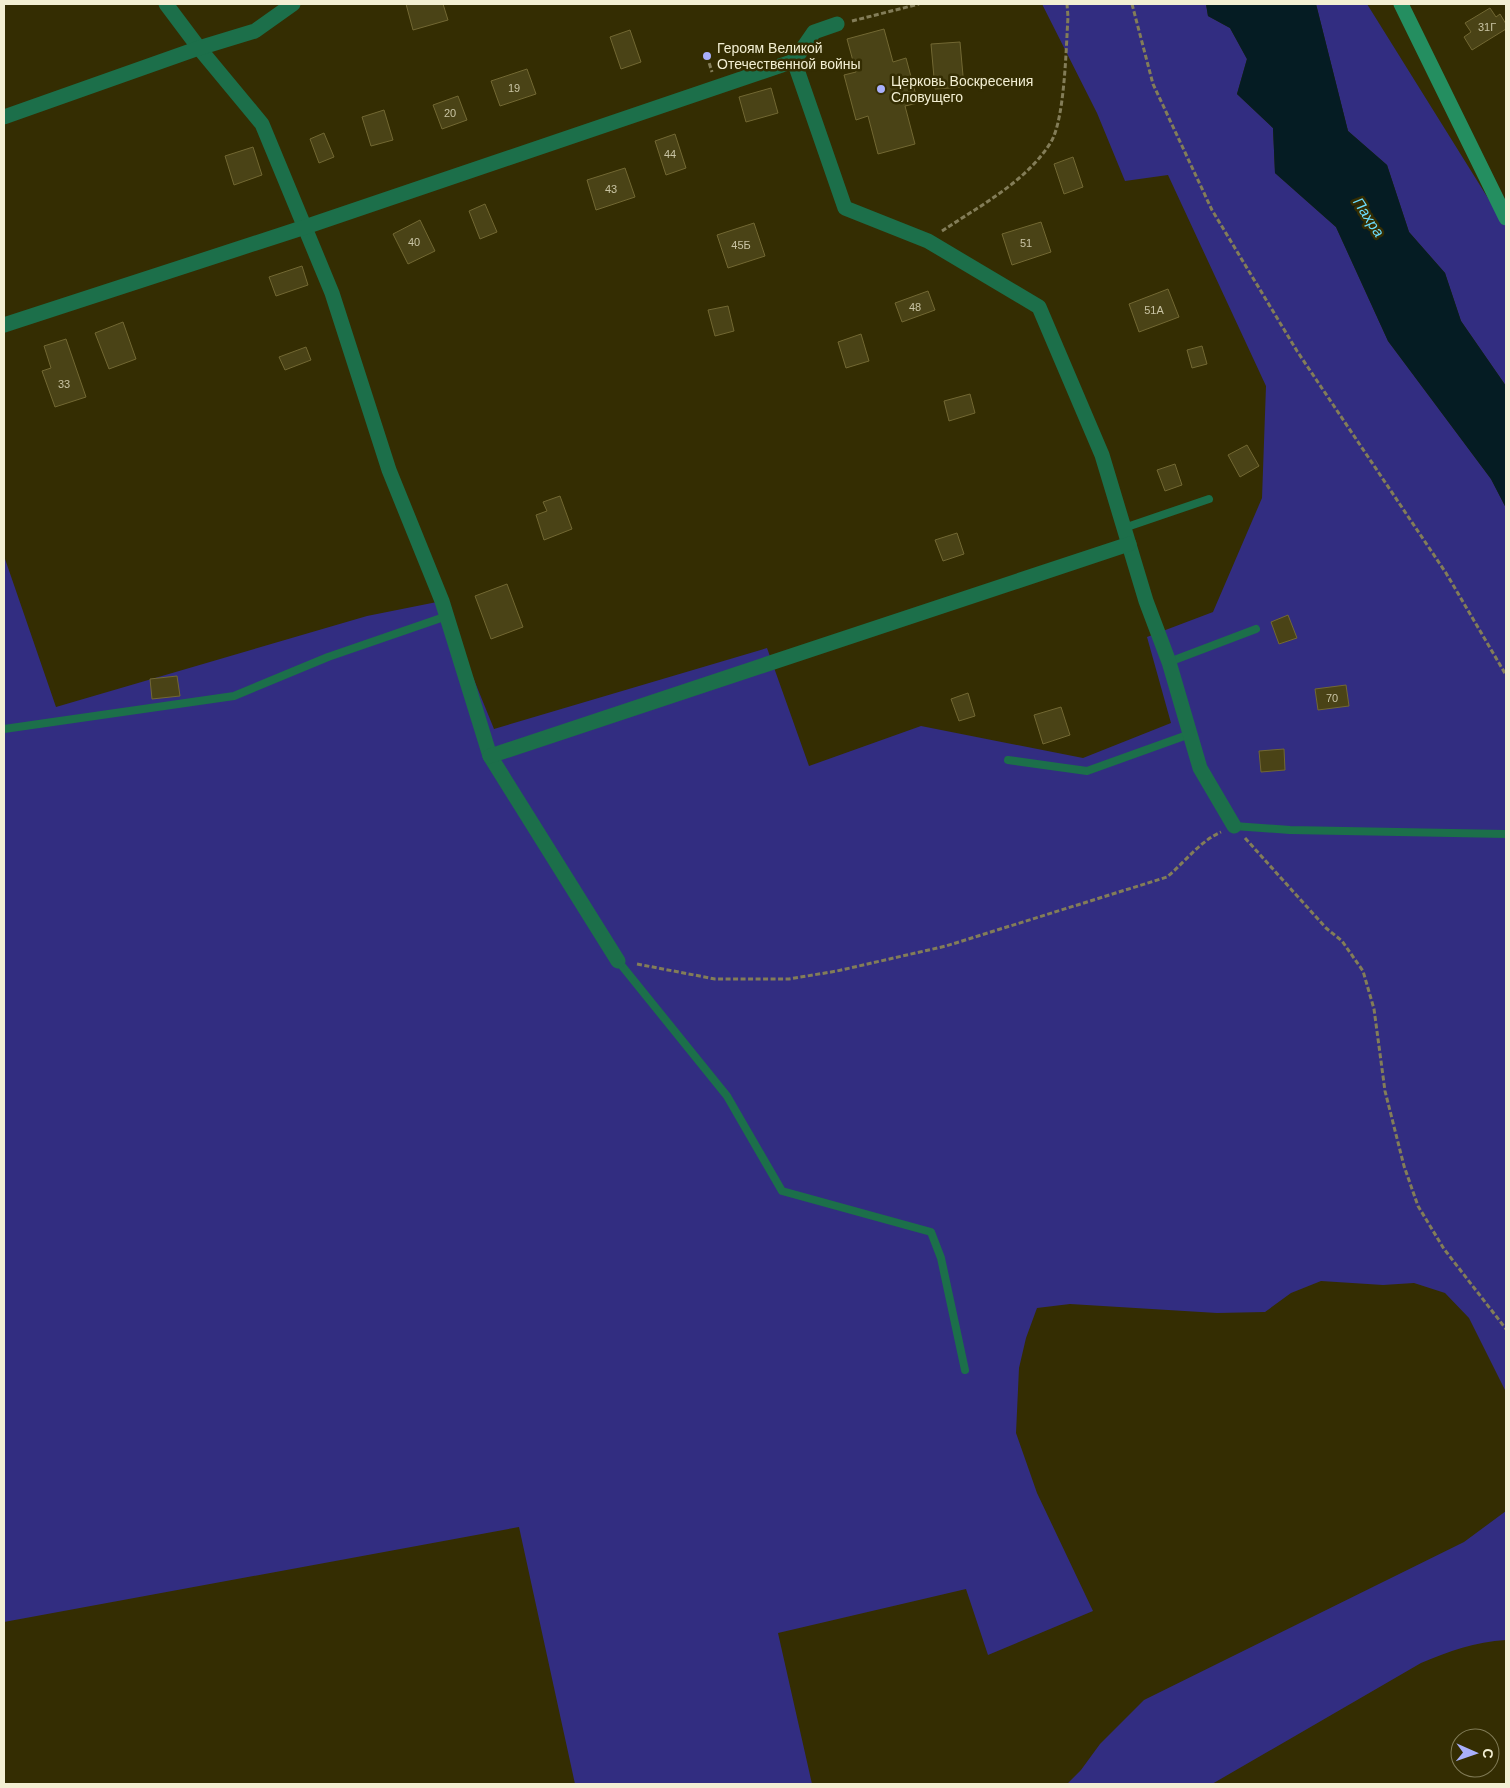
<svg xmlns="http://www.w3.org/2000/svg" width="1510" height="1788" viewBox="0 0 1510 1788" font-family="Arial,sans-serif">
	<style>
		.green { fill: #322d81 }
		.water { fill: #051c23 }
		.building { fill: #4a4316; stroke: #726833 }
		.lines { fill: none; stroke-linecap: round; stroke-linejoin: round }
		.path { stroke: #837d58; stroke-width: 3; stroke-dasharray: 5 2.5; stroke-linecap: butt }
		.lane { stroke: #1c6f4a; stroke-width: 8 }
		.street { stroke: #1c6f4a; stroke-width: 15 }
		.secondary { stroke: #248e60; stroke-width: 15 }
		.poi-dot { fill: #a9b0fc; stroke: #342d02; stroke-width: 2 }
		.labels { text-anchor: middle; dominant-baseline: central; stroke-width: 5; stroke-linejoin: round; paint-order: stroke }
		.number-label { font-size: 11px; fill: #c9c4a4 }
		.poi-label { font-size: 14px; fill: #f3efd3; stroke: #342d02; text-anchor: start }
		.water-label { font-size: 15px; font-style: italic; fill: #6cdeff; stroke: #342d02 }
	</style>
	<rect width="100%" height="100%" fill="#342d02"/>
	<!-- green -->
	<g class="green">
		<polygon points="1042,4 1206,4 1208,16 1230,28 1247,59 1237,94 1273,128 1275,173 1336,227 1388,341 1491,479 1506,508 1506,1392 1469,1318 1445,1293 1414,1283 1383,1285 1321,1281 1291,1293 1265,1312 1217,1313 1070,1304 1037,1308 1026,1338 1019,1368 1016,1433 1037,1493 1093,1611 988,1655 966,1589 778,1633 812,1784 575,1784 519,1527 4,1622 4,556 56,707 367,616 442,601 494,729 767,648 809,766 921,726 1083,758 1171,723 1147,637 1213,612 1262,498 1266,386 1168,175 1125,181 1097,113"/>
		<polygon points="1316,4 1367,4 1506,227 1506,386 1461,321 1445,273 1409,232 1387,165 1348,131"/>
		<path d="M1506 1511V1640C1475 1642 1449 1651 1421 1663L1212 1784H1067L1081 1770 1100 1744 1144 1700 1464 1542Z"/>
	</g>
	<!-- water -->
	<polygon class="water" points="1206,4 1316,4 1348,131 1387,165 1409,232 1445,273 1461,321 1506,386 1506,508 1491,479 1388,341 1336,227 1275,173 1273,128 1237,94 1247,59 1230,28 1208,16"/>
	<!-- building -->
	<g class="building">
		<polygon points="406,4 443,4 448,20 413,30"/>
		<polygon points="1490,8 1496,17 1500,14 1506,24 1506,29 1472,50 1464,37 1471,32 1465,23"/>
		<polygon points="884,29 893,62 906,58 918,103 905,106 915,144 878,154 868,116 856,120 844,75 856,72 847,39"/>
		<polygon points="630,30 641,62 621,69 610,37"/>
		<polygon points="960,42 964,87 935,89 931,44"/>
		<polygon points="527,69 536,94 500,106 491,81"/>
		<polygon points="771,88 778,113 746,122 739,97"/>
		<polygon points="458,96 467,120 442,129 433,105"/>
		<polygon points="384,110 393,140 371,146 362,117"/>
		<polygon points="324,133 334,157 319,163 310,139"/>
		<polygon points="675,134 686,168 666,175 655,141"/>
		<polygon points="253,147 262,175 234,185 225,156"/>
		<polygon points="1073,157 1083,187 1064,194 1054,164"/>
		<polygon points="625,168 635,197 596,210 587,180"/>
		<polygon points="485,204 497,232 480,239 469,211"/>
		<polygon points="420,220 435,251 408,264 393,234"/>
		<polygon points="1041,222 1051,252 1012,265 1002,234"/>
		<polygon points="754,223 765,256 728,268 717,235"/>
		<polygon points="302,266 308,285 276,296 269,277"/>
		<polygon points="1168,289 1179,317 1139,332 1129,304"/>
		<polygon points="928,291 935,310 902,322 895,303"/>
		<polygon points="728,306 734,331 715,336 708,310"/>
		<polygon points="123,322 136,359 109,369 95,333"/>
		<polygon points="861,334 869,361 846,368 838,342"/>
		<polygon points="66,339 86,397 55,407 42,371 51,368 44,346"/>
		<polygon points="1202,346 1207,364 1192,368 1187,350"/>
		<polygon points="306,347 311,360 285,370 279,357"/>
		<polygon points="970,394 975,413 949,421 944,401"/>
		<polygon points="1247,445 1259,466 1240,477 1228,455"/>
		<polygon points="1175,464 1182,485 1165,491 1157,470"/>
		<polygon points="560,496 572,529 544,540 536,515 547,511 543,502"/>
		<polygon points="957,533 964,554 943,561 935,540"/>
		<polygon points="507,584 523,627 491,639 475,596"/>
		<polygon points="1288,615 1297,638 1279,644 1271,622"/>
		<polygon points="177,676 180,696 152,699 150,679"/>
		<polygon points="1346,685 1349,706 1318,710 1315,689"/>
		<polygon points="968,693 975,716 959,721 951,699"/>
		<polygon points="1061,707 1070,735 1043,744 1034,715"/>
		<polygon points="1284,749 1285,770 1261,772 1259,751"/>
	</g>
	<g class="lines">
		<!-- path -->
		<g class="path">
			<polyline points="1132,4 1153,84 1212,210 1297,351 1446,573 1506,675"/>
			<polyline points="852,21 919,4"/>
			<polyline points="707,56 712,72"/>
			<path d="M942 231C981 205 1026 182 1051 142 1065 118 1066 47 1068 17L1067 4"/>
			<polyline points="1245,838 1326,928 1342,941 1363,971 1374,1009 1385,1091 1404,1166 1418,1206 1444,1249 1506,1329"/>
			<path d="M637 964 715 979H789L837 971 946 946 1167 877C1186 861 1199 842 1221 832"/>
		</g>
		<!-- lane -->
		<g class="lane">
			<polyline points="1124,528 1209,499"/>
			<polyline points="1169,662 1256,629"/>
			<polyline points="4,729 234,696 328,657 447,616"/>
			<polyline points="1008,760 1087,771 1190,734"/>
			<polyline points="1234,826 1290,830 1506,834"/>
			<polyline points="618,961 727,1096 782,1191 931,1232 941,1258 965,1370"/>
		</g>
		<!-- street -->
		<g class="street">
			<polyline points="166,4 199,48 262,124 332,293 389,470 442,601 490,756 618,961"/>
			<polyline points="794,61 845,208 928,241 1039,307 1102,455 1146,601 1169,662 1200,768 1234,826"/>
			<polyline points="4,117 199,48 255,31 293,4"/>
			<polyline points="4,325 305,227 794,61 814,32 837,24"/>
			<polyline points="490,756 1129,544"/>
		</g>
		<!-- secondary -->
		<polyline class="secondary" points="1401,4 1506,218"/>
	</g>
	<!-- markers -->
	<g class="poi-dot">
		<circle cx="707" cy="56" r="5"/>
		<circle cx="881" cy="89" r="5"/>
	</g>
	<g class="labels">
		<!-- number labels -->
		<g class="number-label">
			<text x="1487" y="27">31Г</text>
			<text x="514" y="88">19</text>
			<text x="450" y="113">20</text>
			<text x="670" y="154">44</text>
			<text x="611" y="189">43</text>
			<text x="414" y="242">40</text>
			<text x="1026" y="243">51</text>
			<text x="741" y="245">45Б</text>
			<text x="915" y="307">48</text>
			<text x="1154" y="310">51А</text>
			<text x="64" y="384">33</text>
			<text x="1332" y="698">70</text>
		</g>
		<!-- poi labels -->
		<g class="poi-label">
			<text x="717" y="48">Героям Великой<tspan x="717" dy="16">Отечественной войны</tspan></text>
			<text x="891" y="81">Церковь Воскресения<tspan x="891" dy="16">Словущего</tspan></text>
		</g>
		<!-- water labels -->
		<g class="water-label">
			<text transform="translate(1369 217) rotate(57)">Пахра</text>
		</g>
	</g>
	<!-- border -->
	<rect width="1510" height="1788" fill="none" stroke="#f3efd3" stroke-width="10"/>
	<!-- north arrow -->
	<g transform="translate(1475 1753) rotate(92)"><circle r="24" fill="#342d02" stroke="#807b56"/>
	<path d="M0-4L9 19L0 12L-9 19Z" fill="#a9b0fc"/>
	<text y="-8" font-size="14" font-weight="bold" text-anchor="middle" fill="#f3efd3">С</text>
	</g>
</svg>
